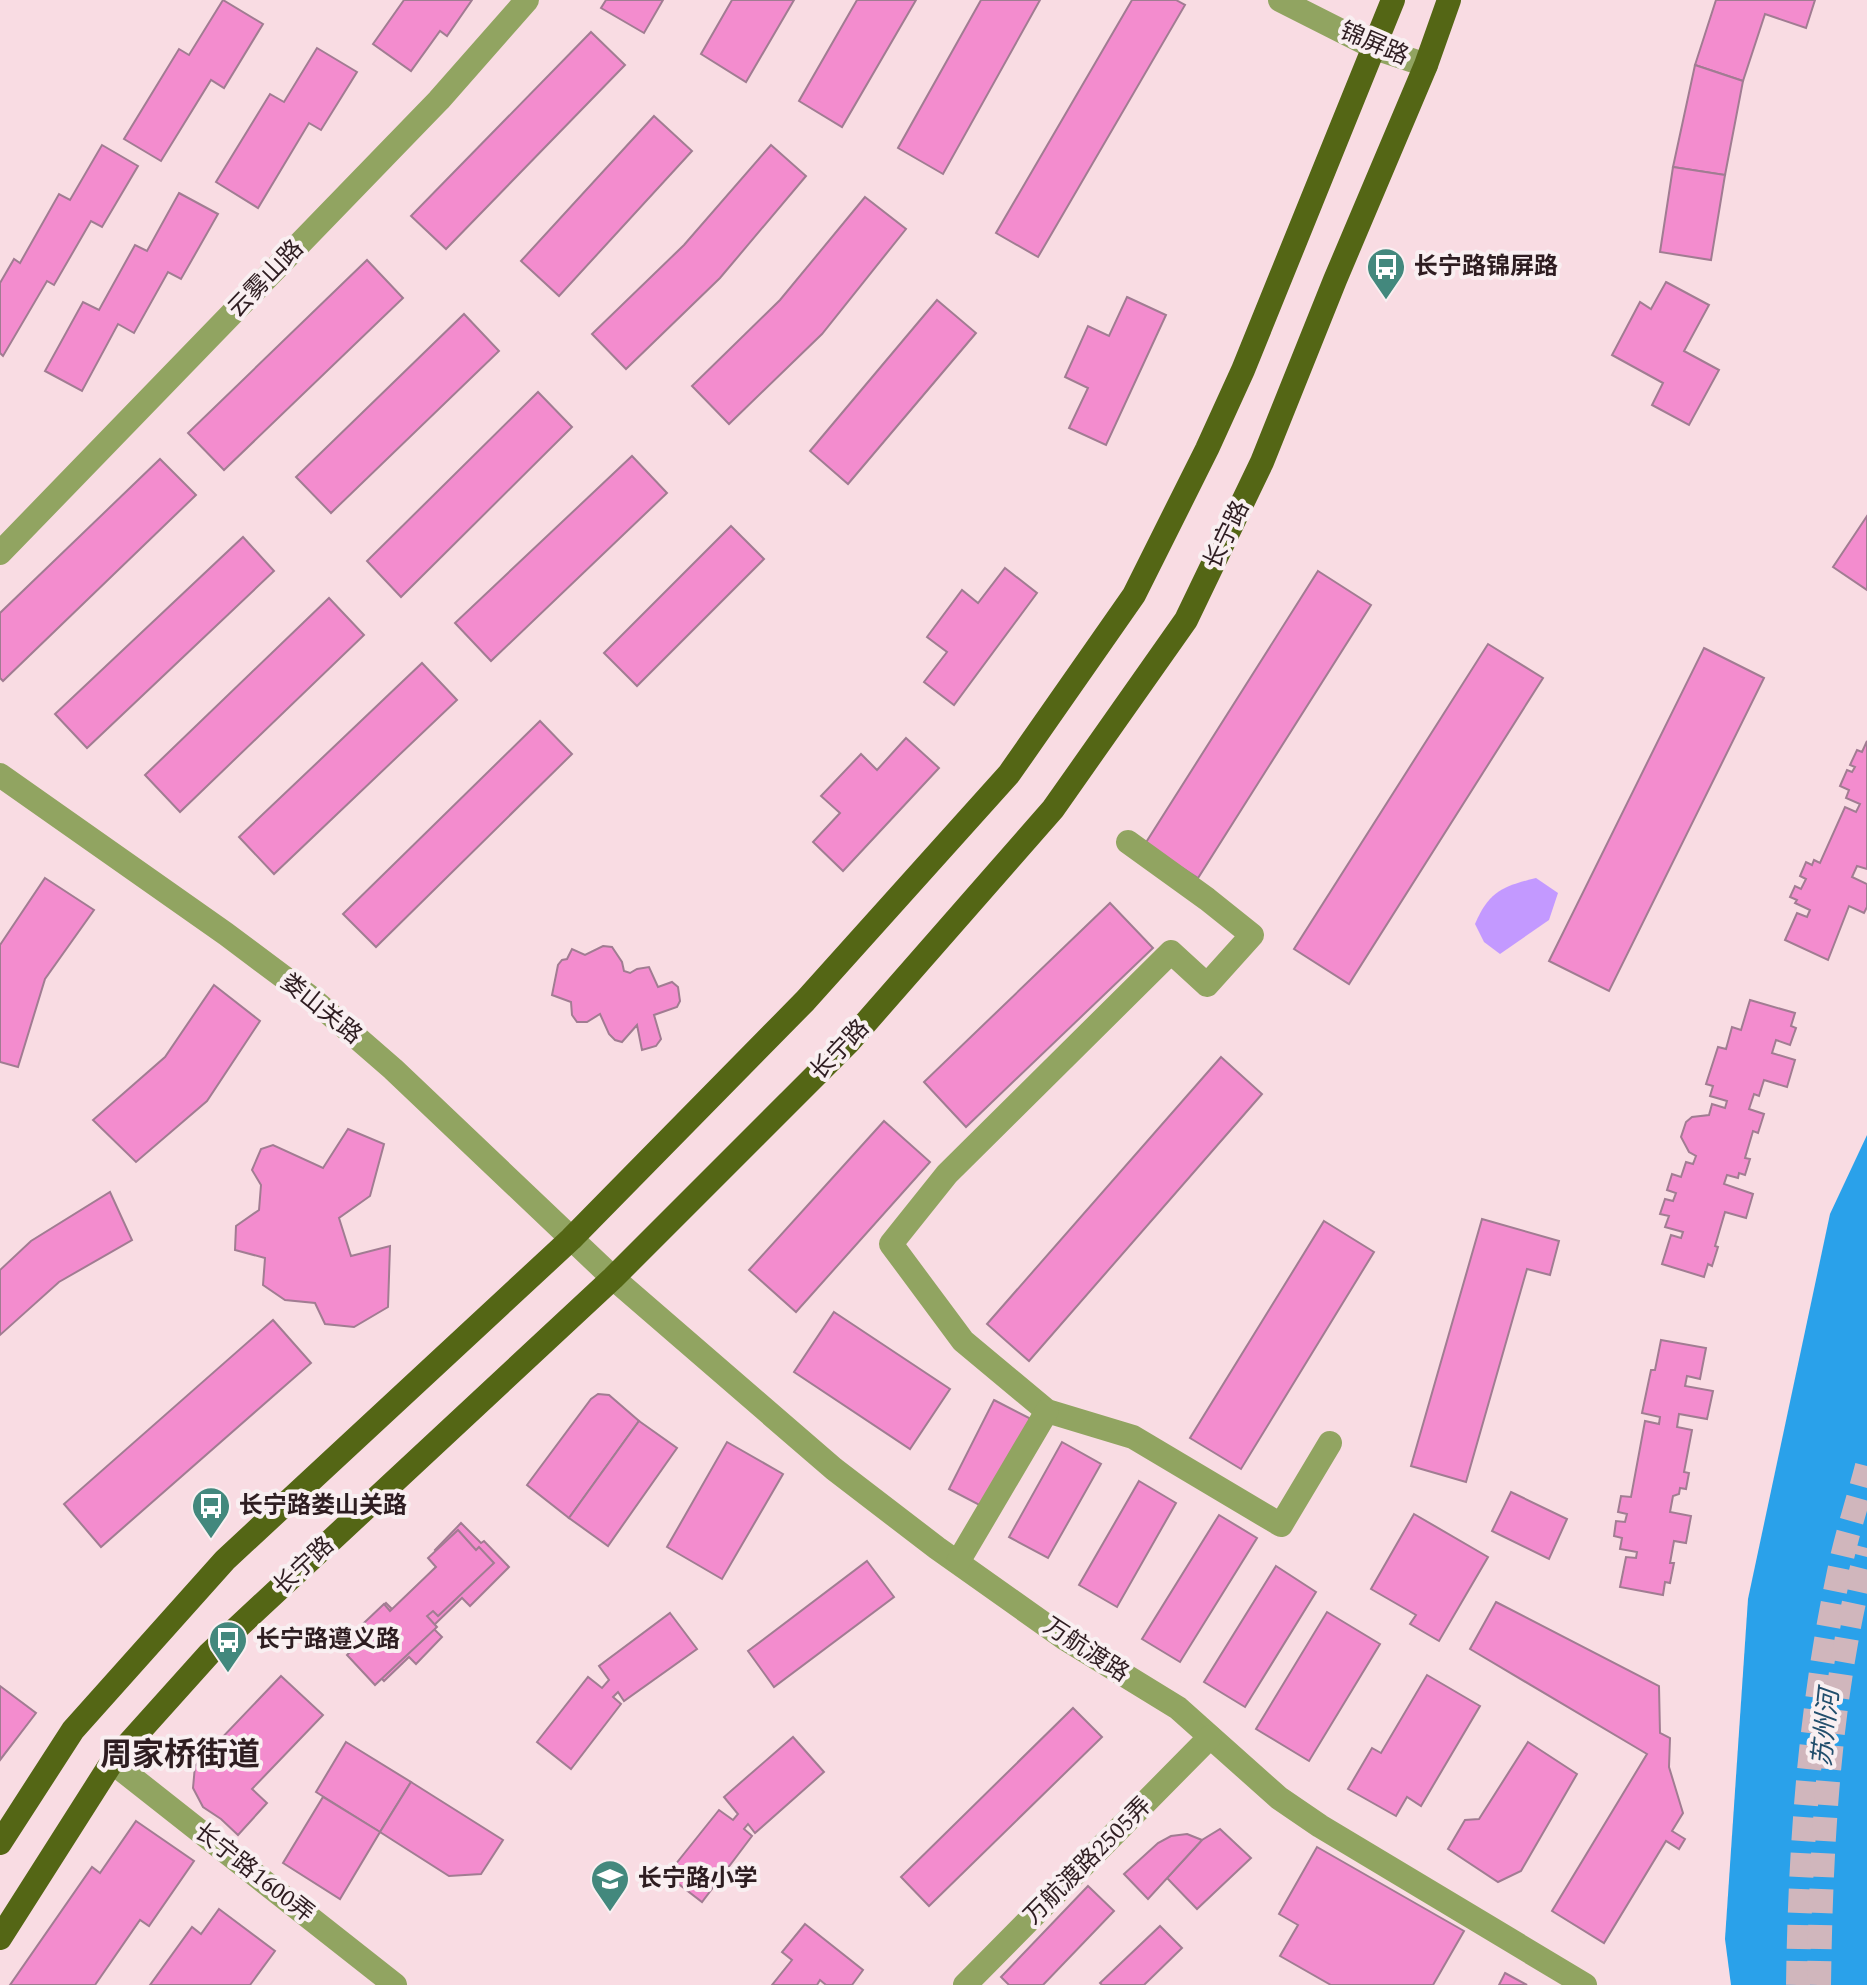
<svg xmlns="http://www.w3.org/2000/svg" width="1867" height="1985" viewBox="0 0 1867 1985" font-family="Spectral,'Noto Sans SC',serif">
	<style>
		.forest { fill: #c399ff }
		.water { fill: #2aa1ea }
		.building { fill: #f38cce; stroke: #a17c92; stroke-width: 2 }
		.lines { fill: none; stroke-linecap: round; stroke-linejoin: round }
		.highway-tunnel { stroke: #d0b6bc; stroke-width: 24; stroke-dasharray: 24 12; stroke-linecap: butt }
		.minor { stroke: #91a461; stroke-width: 24 }
		.major { stroke: #546615; stroke-width: 24 }
		.labels { text-anchor: middle; dominant-baseline: central; stroke-width: 8; stroke-linejoin: round; paint-order: stroke }
		.street-label { font-size: 24px; fill: #2e1d21; stroke: #f9eff1 }
		.poi-label { font-size: 24px; font-weight: bold; fill: #2e1d21; stroke: #f9eff1; text-anchor: start }
		.water-label { font-size: 26px; font-style: italic; fill: #224e6c; stroke: #f9eff1 }
		.district-label { font-size: 32px; font-weight: bold; fill: #2e1d21; stroke: #f9eff1 }
	</style>
	<rect width="100%" height="100%" fill="#f9dce3"/>
	<!-- forest -->
	<path class="forest" d="M1536 878 1558 893 1549 920 1500 954 1484 942 1475 924C1489 891 1504 886 1536 878Z"/>
	<!-- water -->
	<polygon class="water" points="1867,1135 1867,1985 1731,1985 1725,1939 1748,1599 1830,1214"/>
	<!-- building -->
	<g class="building">
		<polygon points="223,0 263,24 224,88 211,80 161,161 124,139 179,49 189,55"/>
		<polygon points="404,0 472,0 447,36 440,31 411,71 373,44"/>
		<polygon points="606,0 663,0 644,33 601,8"/>
		<polygon points="732,0 794,0 746,82 701,54"/>
		<polygon points="857,0 916,0 842,127 799,101"/>
		<polygon points="981,0 1040,0 943,174 898,148"/>
		<polygon points="1132,0 1176,0 1185,5 1038,257 996,233"/>
		<polygon points="1716,0 1815,0 1806,28 1765,14 1743,81 1695,65"/>
		<polygon points="591,32 625,65 446,249 411,216"/>
		<polygon points="317,48 357,72 321,130 309,123 258,208 216,182 270,94 284,102"/>
		<polygon points="1695,65 1743,81 1725,175 1673,167"/>
		<polygon points="654,116 692,151 559,296 521,261"/>
		<polygon points="102,145 138,166 102,227 91,221 54,285 47,281 3,356 0,353 0,283 14,259 20,263 59,194 70,200"/>
		<polygon points="771,145 806,176 720,278 626,369 592,334 684,245"/>
		<polygon points="1673,167 1725,175 1711,260 1660,252"/>
		<polygon points="179,193 218,214 181,279 168,272 134,333 118,324 82,391 45,371 83,302 99,310 135,245 147,251"/>
		<polygon points="865,197 906,229 822,334 729,424 692,386 780,300"/>
		<polygon points="367,260 403,298 224,470 188,433"/>
		<polygon points="1666,282 1709,305 1684,351 1719,370 1689,425 1652,405 1663,383 1612,355 1640,302 1651,309"/>
		<polygon points="1127,297 1166,315 1106,445 1069,428 1088,388 1065,377 1088,326 1109,336"/>
		<polygon points="937,300 976,333 848,484 810,451"/>
		<polygon points="464,314 499,351 331,513 296,477"/>
		<polygon points="538,392 572,427 401,597 367,561"/>
		<polygon points="632,456 667,493 491,661 455,623"/>
		<polygon points="160,459 196,495 3,681 0,678 0,613"/>
		<polygon points="1867,516 1867,590 1833,567"/>
		<polygon points="731,526 764,559 637,686 604,653"/>
		<polygon points="243,537 274,571 87,748 55,714"/>
		<polygon points="1005,568 1037,593 954,705 924,682 947,652 927,637 962,590 978,603"/>
		<polygon points="1318,571 1371,605 1198,878 1145,844"/>
		<polygon points="329,598 364,635 180,812 145,775"/>
		<polygon points="1488,644 1543,678 1349,984 1294,949"/>
		<polygon points="1704,648 1764,678 1609,991 1549,961"/>
		<polygon points="422,663 457,700 274,874 239,837"/>
		<polygon points="540,721 572,754 376,947 343,914"/>
		<polygon points="906,738 939,768 843,871 813,842 840,813 821,796 861,754 877,770"/>
		<polygon points="1867,741 1867,869 1857,866 1852,877 1867,884 1867,907 1864,913 1849,906 1828,960 1785,940 1797,913 1807,917 1810,910 1795,903 1797,900 1790,897 1795,886 1801,889 1806,879 1800,876 1806,862 1812,865 1814,860 1820,863 1845,807 1856,812 1860,804 1846,798 1849,790 1840,786 1847,770 1852,772 1855,767 1850,765 1857,750 1862,752"/>
		<polygon points="45,878 94,910 45,979 18,1067 0,1062 0,945"/>
		<polygon points="1110,903 1153,948 966,1127 924,1082"/>
		<polygon points="603,946 612,947 622,962 624,971 630,973 637,969 649,967 658,987 672,982 678,987 680,1001 677,1007 654,1015 661,1039 656,1046 642,1050 637,1025 622,1042 615,1040 609,1034 600,1014 587,1022 577,1022 572,1015 571,1002 552,995 558,965 562,960 567,959 572,949 585,955"/>
		<polygon points="214,985 260,1021 207,1101 136,1162 93,1120 165,1057"/>
		<polygon points="1750,1000 1795,1013 1791,1026 1796,1028 1790,1045 1776,1040 1772,1053 1795,1060 1787,1087 1764,1080 1759,1096 1754,1094 1749,1109 1764,1114 1758,1133 1753,1131 1745,1158 1750,1159 1745,1175 1739,1173 1738,1178 1727,1175 1724,1184 1753,1194 1746,1218 1725,1212 1715,1246 1718,1247 1712,1266 1708,1264 1704,1277 1662,1264 1671,1235 1681,1238 1683,1232 1665,1227 1669,1216 1660,1214 1665,1199 1673,1201 1676,1193 1667,1190 1672,1174 1681,1177 1686,1162 1693,1164 1696,1156 1689,1152 1681,1137 1686,1122 1692,1117 1709,1115 1712,1104 1725,1108 1727,1101 1710,1096 1713,1086 1706,1084 1718,1047 1726,1049 1732,1027 1741,1030"/>
		<polygon points="1221,1057 1262,1094 1029,1361 987,1324"/>
		<polygon points="884,1121 930,1162 796,1312 749,1270"/>
		<polygon points="348,1129 384,1144 370,1196 339,1218 351,1256 390,1246 388,1307 354,1327 325,1324 315,1303 285,1300 263,1285 265,1258 235,1250 236,1226 259,1210 261,1185 252,1170 261,1149 273,1145 323,1168"/>
		<polygon points="110,1192 132,1240 59,1282 0,1335 0,1270 31,1241"/>
		<polygon points="1482,1219 1559,1241 1550,1275 1527,1269 1466,1482 1411,1466"/>
		<polygon points="1324,1221 1374,1252 1241,1469 1190,1438"/>
		<polygon points="834,1312 950,1389 910,1449 794,1372"/>
		<polygon points="273,1320 311,1363 101,1547 64,1504"/>
		<polygon points="1661,1340 1706,1348 1700,1379 1687,1376 1685,1386 1713,1391 1707,1419 1679,1414 1677,1427 1692,1430 1684,1472 1689,1473 1686,1489 1680,1488 1679,1494 1673,1496 1670,1512 1691,1516 1686,1543 1674,1541 1670,1563 1674,1563 1670,1583 1665,1582 1663,1595 1620,1587 1626,1557 1636,1558 1637,1552 1620,1549 1622,1538 1614,1536 1616,1521 1625,1522 1627,1514 1618,1512 1621,1496 1631,1497 1645,1421 1659,1424 1660,1417 1642,1413 1651,1370 1655,1370"/>
		<polygon points="598,1394 609,1395 639,1421 569,1518 527,1485 591,1399"/>
		<polygon points="994,1400 1033,1420 987,1509 949,1489"/>
		<polygon points="639,1421 677,1448 608,1546 569,1518"/>
		<polygon points="727,1442 783,1474 722,1579 667,1547"/>
		<polygon points="1062,1442 1101,1464 1048,1558 1009,1537"/>
		<polygon points="1139,1481 1176,1503 1117,1607 1079,1585"/>
		<polygon points="1511,1492 1567,1519 1549,1559 1492,1531"/>
		<polygon points="1414,1514 1488,1557 1439,1641 1410,1624 1416,1615 1371,1589"/>
		<polygon points="1219,1515 1257,1538 1180,1662 1142,1639"/>
		<polygon points="461,1523 481,1543 484,1541 509,1567 470,1606 462,1598 432,1627 442,1637 416,1664 409,1657 384,1681 354,1650 364,1639 357,1632 386,1603 393,1610 444,1559 435,1550"/>
		<polygon points="458,1530 476,1550 479,1547 494,1563 438,1616 433,1611 427,1616 437,1627 375,1685 347,1655 357,1645 349,1637 384,1604 390,1611 436,1567 428,1558"/>
		<polygon points="867,1561 894,1597 774,1687 748,1651"/>
		<polygon points="1276,1566 1316,1592 1245,1707 1204,1682"/>
		<polygon points="1496,1602 1659,1686 1660,1733 1670,1738 1669,1767 1683,1813 1672,1831 1685,1839 1679,1849 1666,1841 1604,1943 1552,1911 1647,1754 1470,1649"/>
		<polygon points="1327,1612 1380,1644 1309,1761 1256,1729"/>
		<polygon points="670,1613 697,1649 624,1701 618,1692 613,1697 621,1704 571,1769 537,1742 588,1677 602,1688 609,1680 599,1666"/>
		<polygon points="1427,1675 1480,1706 1421,1806 1407,1797 1396,1816 1348,1789 1372,1748 1381,1753"/>
		<polygon points="281,1676 323,1715 252,1789 267,1803 238,1835 221,1819 203,1807 193,1788 195,1766"/>
		<polygon points="0,1686 36,1713 0,1760"/>
		<polygon points="1073,1708 1102,1737 929,1906 901,1877"/>
		<polygon points="793,1737 824,1772 755,1833 748,1824 744,1829 752,1836 702,1902 667,1875 719,1810 733,1820 738,1814 724,1797"/>
		<polygon points="346,1742 411,1782 380,1832 316,1792"/>
		<polygon points="1528,1742 1577,1774 1521,1871 1498,1882 1448,1849 1465,1820 1479,1819"/>
		<polygon points="411,1782 503,1840 481,1874 449,1876 380,1832"/>
		<polygon points="323,1797 380,1832 340,1899 283,1863"/>
		<polygon points="136,1821 194,1861 149,1926 140,1920 95,1985 10,1985 92,1867 100,1873"/>
		<polygon points="1220,1829 1251,1858 1197,1909 1167,1878 1202,1840"/>
		<polygon points="1187,1834 1202,1840 1148,1899 1124,1874 1158,1843 1171,1836"/>
		<polygon points="1317,1847 1464,1931 1433,1985 1331,1985 1280,1956 1298,1925 1279,1914"/>
		<polygon points="1088,1886 1114,1911 1043,1985 1009,1985 1001,1977"/>
		<polygon points="219,1909 275,1951 250,1985 150,1985 192,1927 201,1934"/>
		<polygon points="805,1924 863,1970 852,1985 826,1985 820,1980 817,1985 772,1985 792,1960 782,1952"/>
		<polygon points="1160,1926 1182,1948 1144,1985 1102,1985 1100,1983"/>
		<polygon points="1505,1973 1527,1985 1499,1985"/>
	</g>
	<g class="lines">
		<!-- highway-tunnel -->
		<g class="highway-tunnel">
			<path d="M1798 1985C1800 1846 1810 1708 1839 1572 1846 1536 1858 1501 1867 1466"/>
			<path d="M1819 1985C1821 1839 1829 1690 1867 1548"/>
		</g>
		<!-- minor -->
		<g class="minor">
			<polyline points="1280,0 1375,48 1426,65"/>
			<polyline points="0,553 439,100 527,0"/>
			<polyline points="0,775 226,934 309,996 393,1069 613,1278 834,1469 937,1548 1064,1638 1178,1708 1279,1798 1320,1826 1585,1985"/>
			<polyline points="1128,842 1207,899 1252,935 1207,985 1171,952 947,1174 891,1244 963,1341 1047,1411 1133,1437 1281,1525 1330,1443"/>
			<polyline points="958,1562 1047,1411"/>
			<polyline points="112,1762 395,1985"/>
			<polyline points="965,1985 1210,1737"/>
		</g>
		<!-- major -->
		<g class="major">
			<polyline points="0,1843 73,1730 225,1560 571,1239 805,1001 1009,774 1134,595 1207,449 1243,370 1393,0"/>
			<polyline points="0,1938 112,1762 209,1654 613,1278 848,1043 1053,809 1186,620 1262,462 1335,280 1426,65 1449,0"/>
		</g>
	</g>
	<!-- icons -->
	<defs>
		<g id="bus-pin" transform="scale(2)"><path d="M0 17L-7.5 6A9.5 9.5 0 1 1 7.5 6Z" fill="#43887d" stroke="#f9eff1"/><path d="M-5-6H5V4H4V6H2V4H-2V6H-4V4H-5ZM-3.5-4V0h7V-4ZM-3.5 1.2v1.5H-2V1.2ZM2 1.2v1.5H3.5V1.2Z" fill="#fff"/></g>
		<g id="school-pin" transform="scale(2)"><path d="M0 17L-7.5 6A9.5 9.5 0 1 1 7.5 6Z" fill="#43887d" stroke="#f9eff1"/><path d="M0-5L7-2L0 1L-7-2ZM-4 1L0 2.5L4 1V4Q0 6-4 4Z" fill="#fff"/></g>
	</defs>
	<g fill-rule="evenodd">
		<use href="#bus-pin" x="1386" y="267"/>
		<use href="#bus-pin" x="211" y="1506"/>
		<use href="#bus-pin" x="228" y="1640"/>
		<use href="#school-pin" x="610" y="1879"/>
	</g>
	<g class="labels">
		<!-- street labels -->
		<g class="street-label">
			<text transform="translate(1374 44) rotate(23)">锦屏路</text>
			<text transform="translate(266 279) rotate(-46)">云雾山路</text>
			<text transform="translate(1227 535) rotate(-64)">长宁路</text>
			<text transform="translate(321 1009) rotate(39)">娄山关路</text>
			<text transform="translate(840 1050) rotate(-46)">长宁路</text>
			<text transform="translate(304 1566) rotate(-43)">长宁路</text>
			<text transform="translate(1086 1650) rotate(33)">万航渡路</text>
			<text transform="translate(1088 1861) rotate(-45)">万航渡路2505弄</text>
			<text transform="translate(254 1873) rotate(38)">长宁路1600弄</text>
		</g>
		<!-- poi labels -->
		<g class="poi-label">
			<text x="1414" y="267">长宁路锦屏路</text>
			<text x="239" y="1506">长宁路娄山关路</text>
			<text x="256" y="1640">长宁路遵义路</text>
			<text x="638" y="1879">长宁路小学</text>
		</g>
		<!-- water labels -->
		<g class="water-label">
			<text transform="translate(1826 1728) rotate(-84)">苏州河</text>
		</g>
		<!-- district labels -->
		<g class="district-label">
			<text x="180" y="1755">周家桥街道</text>
		</g>
	</g>
</svg>
